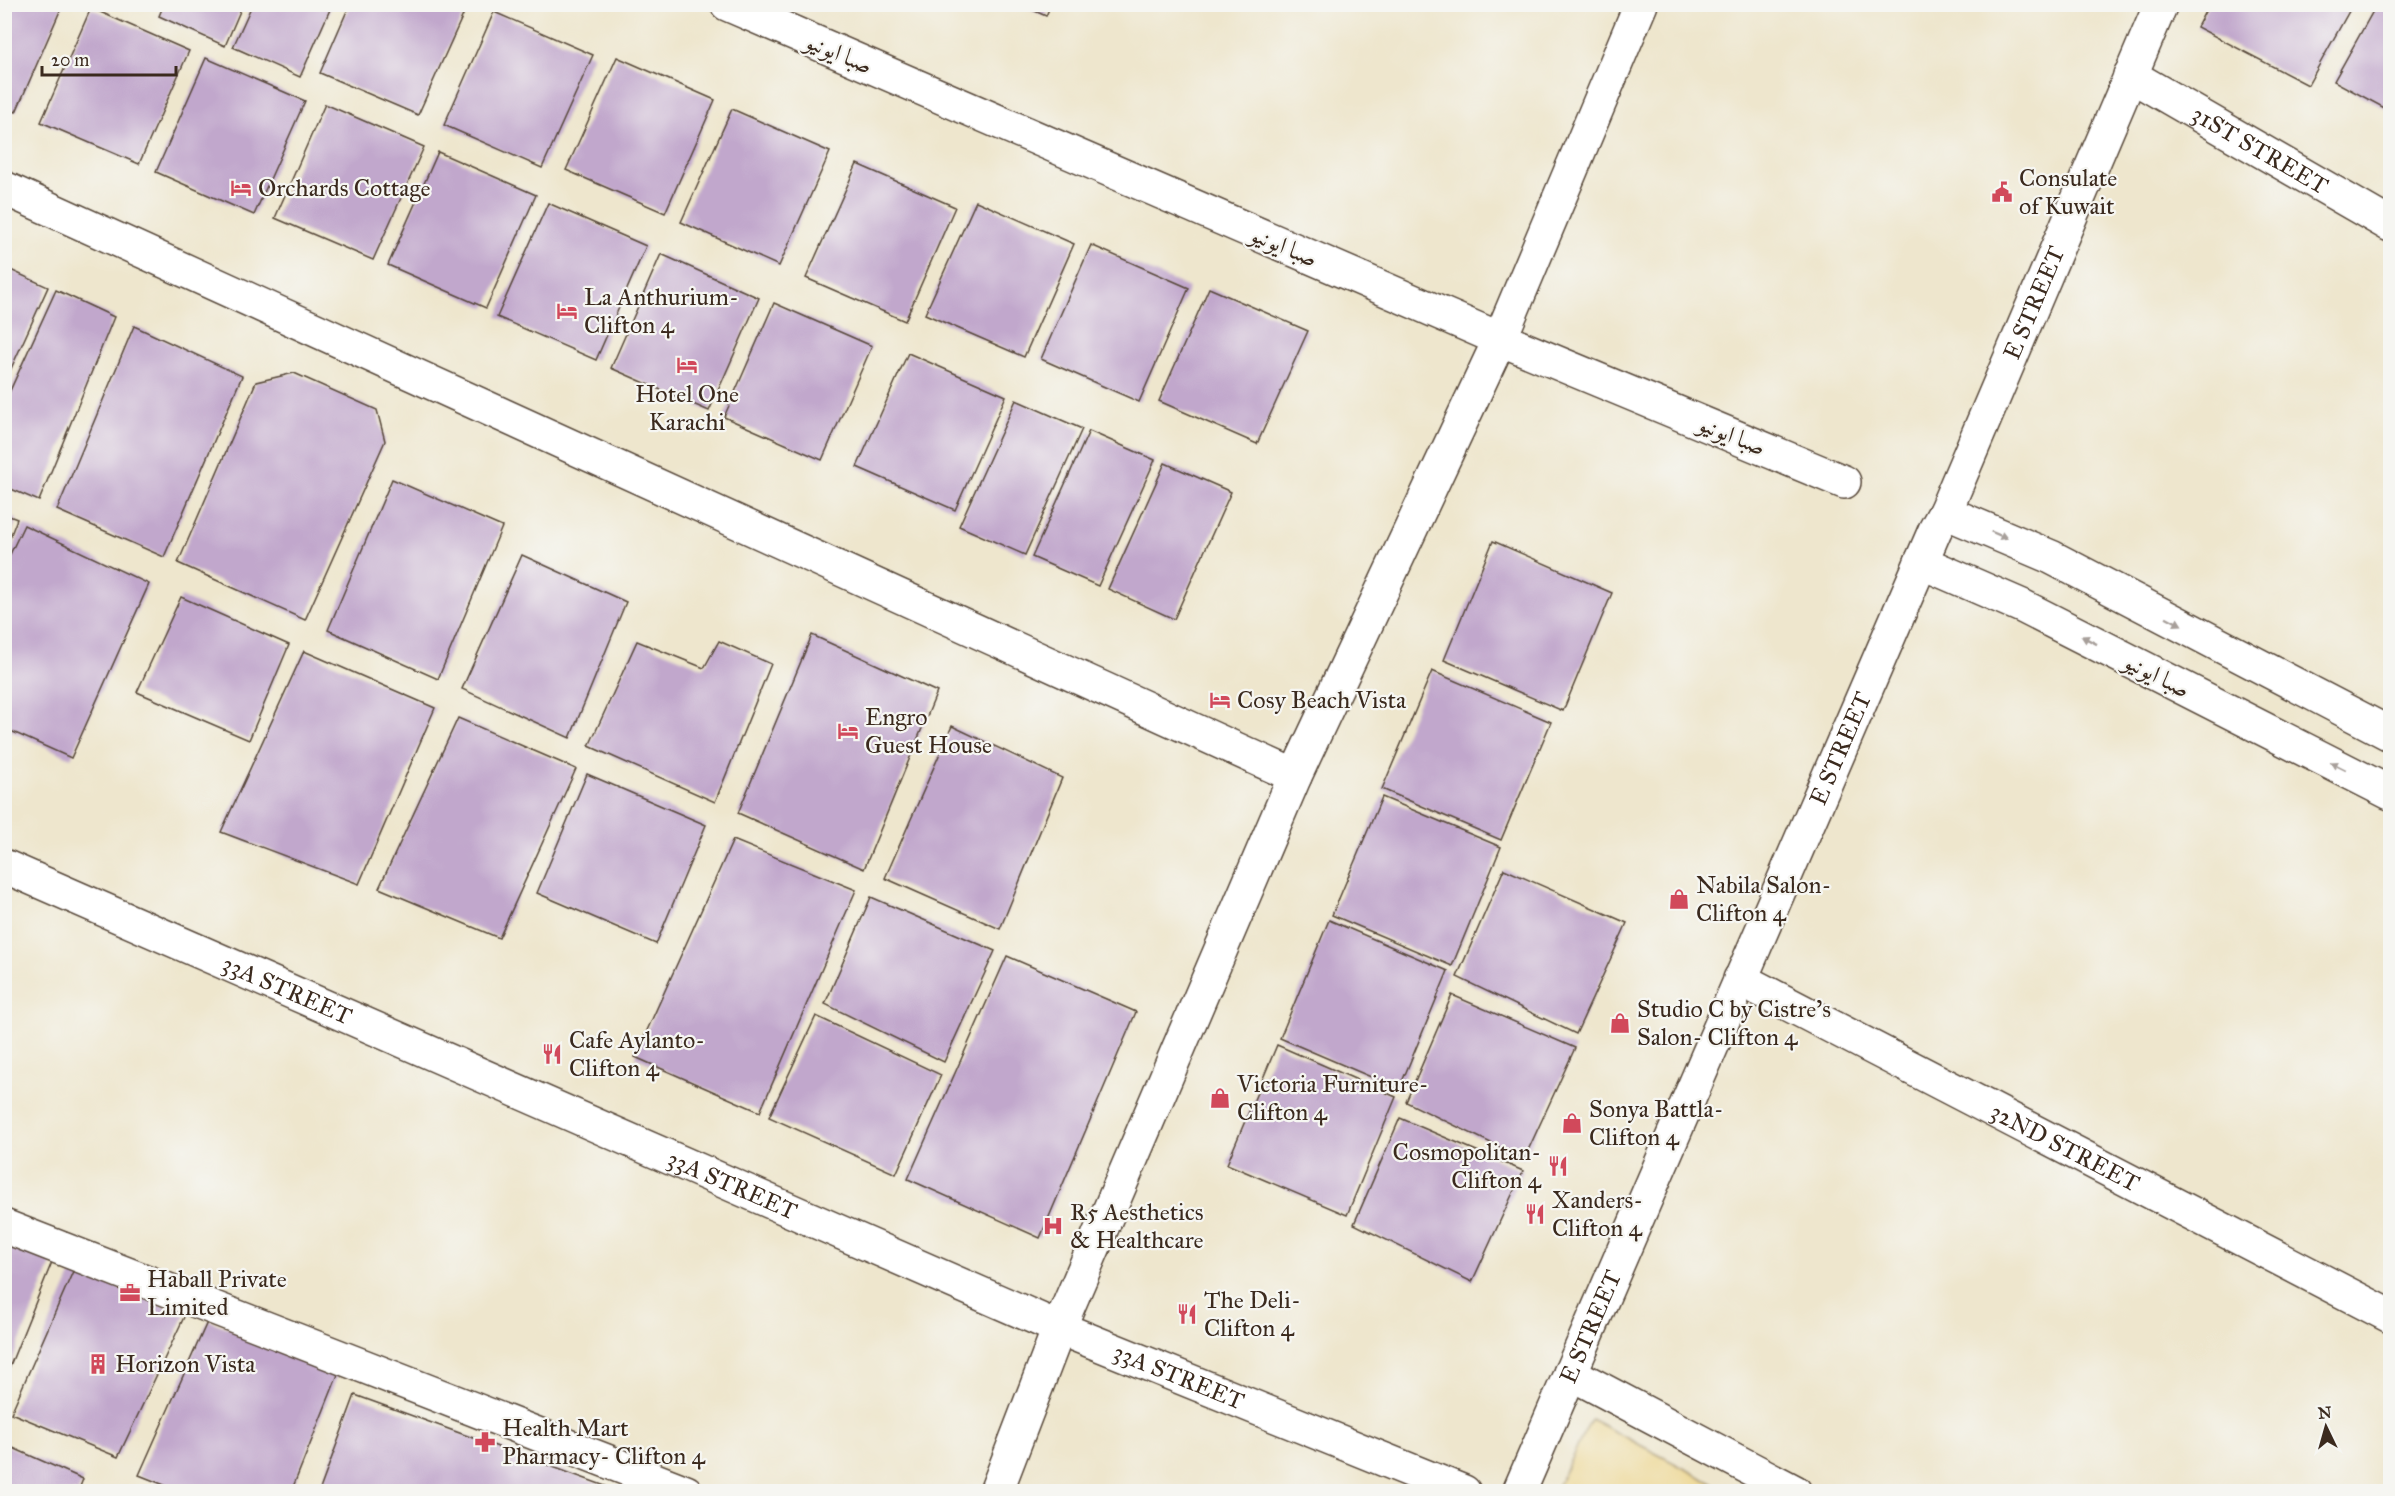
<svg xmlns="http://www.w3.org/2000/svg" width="2395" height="1496" viewBox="0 0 2395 1496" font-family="'IM FELL Great Primer',Amiri,serif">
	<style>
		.sand { fill: #eeda9e; stroke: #94825e; stroke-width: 1.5 }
		.building { fill: #c1a7cc }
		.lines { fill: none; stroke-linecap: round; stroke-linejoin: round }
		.minor-casing { stroke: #564638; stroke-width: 36 }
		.secondary-casing { stroke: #564638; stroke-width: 36 }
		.minor { stroke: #fff; stroke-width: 33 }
		.secondary { stroke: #fff; stroke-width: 33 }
		.oneway { fill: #a79f9a }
		.labels { text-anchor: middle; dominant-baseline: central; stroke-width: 4.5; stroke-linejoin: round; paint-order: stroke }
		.street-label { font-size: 24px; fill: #3b2a1e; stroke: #f6f6f2 }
		.poi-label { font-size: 24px; fill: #3b2a1e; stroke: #f6f6f2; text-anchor: start }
	</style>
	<rect width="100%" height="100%" fill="#f6f6f2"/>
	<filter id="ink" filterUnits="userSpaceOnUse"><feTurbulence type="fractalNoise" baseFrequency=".0167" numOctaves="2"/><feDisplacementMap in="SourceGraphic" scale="12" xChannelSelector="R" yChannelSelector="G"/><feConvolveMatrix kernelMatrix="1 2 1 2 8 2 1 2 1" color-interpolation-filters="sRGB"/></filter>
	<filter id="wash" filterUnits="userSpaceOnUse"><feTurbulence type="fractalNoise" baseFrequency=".008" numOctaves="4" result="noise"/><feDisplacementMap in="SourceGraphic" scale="24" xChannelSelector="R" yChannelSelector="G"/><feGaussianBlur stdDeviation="1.35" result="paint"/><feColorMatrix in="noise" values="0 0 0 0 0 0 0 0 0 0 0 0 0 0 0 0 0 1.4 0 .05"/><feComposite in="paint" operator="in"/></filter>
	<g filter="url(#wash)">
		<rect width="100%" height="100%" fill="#eee6cd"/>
		<!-- sand -->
		<polygon class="sand" points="1591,1419 1727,1491 1555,1491"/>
		<g id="blocks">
			<!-- building -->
			<g class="building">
				<polygon points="4,4 63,4 16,112 4,107"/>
				<polygon points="164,4 243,4 225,46 159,16"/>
				<polygon points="350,4 468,4 418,115 320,73"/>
				<polygon points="1019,4 1051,4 1046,16"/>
				<polygon points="2209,4 2353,4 2308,85 2197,27"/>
				<polygon points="2377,4 2390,4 2390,111 2334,81"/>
				<polygon points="252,5 332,5 300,77 233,47"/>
				<polygon points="91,8 189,51 139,164 41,122"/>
				<polygon points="494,12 593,55 542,168 444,125"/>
				<polygon points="617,57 715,100 665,213 566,170"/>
				<polygon points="206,58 305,101 254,215 156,172"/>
				<polygon points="325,104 424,147 373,260 275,218"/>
				<polygon points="732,109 830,152 779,266 681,222"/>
				<polygon points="438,152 536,195 486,308 388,265"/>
				<polygon points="857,164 955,207 905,321 806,278"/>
				<polygon points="976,201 1074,244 1024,357 925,314"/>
				<polygon points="548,203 646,246 596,360 497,317"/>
				<polygon points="1091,245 1189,288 1139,402 1041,359"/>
				<polygon points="661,254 759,298 709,411 611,368"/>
				<polygon points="4,267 48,287 4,384"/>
				<polygon points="1209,288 1308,331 1257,444 1159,401"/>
				<polygon points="56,290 114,317 39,501 4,486 4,404"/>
				<polygon points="774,303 872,346 822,460 724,417"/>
				<polygon points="134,326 242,376 164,557 57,510"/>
				<polygon points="908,353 1006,396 955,510 857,467"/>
				<polygon points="294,373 377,410 385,441 305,620 178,563 256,382"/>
				<polygon points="1016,400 1082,429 1025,555 959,526"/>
				<polygon points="1089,431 1155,460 1098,586 1032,557"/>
				<polygon points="1165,463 1231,492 1174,619 1108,589"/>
				<polygon points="392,479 502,527 438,679 328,630"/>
				<polygon points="4,514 17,519 5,550 4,550"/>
				<polygon points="24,525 149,584 71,758 4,728 4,567"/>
				<polygon points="1493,541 1612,593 1563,711 1444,660"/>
				<polygon points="522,555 626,602 570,738 462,689"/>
				<polygon points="181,597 289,645 249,740 137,692"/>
				<polygon points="812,635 937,692 864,869 738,813"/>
				<polygon points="637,641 704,668 719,641 771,664 715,802 589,746"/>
				<polygon points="304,651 435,708 359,884 221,832"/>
				<polygon points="1432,671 1551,722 1501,840 1382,789"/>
				<polygon points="458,718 576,769 499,938 379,888"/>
				<polygon points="952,726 1062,778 1000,929 885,878"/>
				<polygon points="587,774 706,825 656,944 537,893"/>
				<polygon points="1382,797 1501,847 1452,966 1332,915"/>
				<polygon points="733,840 856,890 760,1112 635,1057"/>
				<polygon points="1504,869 1627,923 1576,1034 1457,977"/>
				<polygon points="871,897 995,951 944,1062 825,1004"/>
				<polygon points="1329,920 1448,971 1399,1089 1280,1038"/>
				<polygon points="1007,956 1136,1012 1040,1238 908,1179"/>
				<polygon points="1452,995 1575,1048 1524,1159 1406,1102"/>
				<polygon points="816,1016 941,1075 896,1174 769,1117"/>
				<polygon points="1277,1045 1396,1097 1347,1215 1227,1164"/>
				<polygon points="1400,1118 1523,1171 1472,1282 1354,1224"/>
				<polygon points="4,1237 54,1257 5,1378 4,1378"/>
				<polygon points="74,1269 185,1315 118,1457 11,1413"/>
				<polygon points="208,1320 339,1372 291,1492 182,1492 139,1475"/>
				<polygon points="355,1395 619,1491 619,1492 319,1492"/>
				<polygon points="4,1444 83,1479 78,1492 4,1492"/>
			</g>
		</g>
	</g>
	<g filter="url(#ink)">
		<use href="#blocks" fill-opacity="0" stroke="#564638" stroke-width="1.5"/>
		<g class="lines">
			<!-- minor casing -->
			<g class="minor-casing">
				<g id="minor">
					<polyline points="727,4 1500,339 1844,482"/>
					<path id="s1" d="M2130 75 2390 225"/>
					<polyline points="4,188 1295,776"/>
					<path id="s2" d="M4 866 1059 1328 1464 1492"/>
					<path id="s3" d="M1740 979 2390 1316"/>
					<polyline points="4,1226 686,1492"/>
					<polyline points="1570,1373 1795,1492"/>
					<polyline points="996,1492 1059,1328 1295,776 1500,339 1641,4"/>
				</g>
			</g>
			<!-- secondary casing -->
			<g class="secondary-casing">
				<g id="secondary">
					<polyline points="1945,512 2051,557 2390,734"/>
					<polyline points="1921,562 2022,606 2390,793"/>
					<path id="s4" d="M1519 1492 1935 530 1945 512 2161 4"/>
				</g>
			</g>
			<!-- minor -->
			<use href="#minor" class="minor"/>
			<!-- secondary -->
			<use href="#secondary" class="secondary"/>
		</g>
		<!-- one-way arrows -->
		<defs><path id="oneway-solid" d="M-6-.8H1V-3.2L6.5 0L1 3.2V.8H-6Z" transform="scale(1.5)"/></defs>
		<g class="oneway">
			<use href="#oneway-solid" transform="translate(1999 535) rotate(23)"/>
			<use href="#oneway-solid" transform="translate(2174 621) rotate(28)"/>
			<use href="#oneway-solid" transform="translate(2089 640) rotate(-153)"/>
			<use href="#oneway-solid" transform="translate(2338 766) rotate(-153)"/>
		</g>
	</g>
	<!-- icons -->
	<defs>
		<g id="hotel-bare" transform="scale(1.62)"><path d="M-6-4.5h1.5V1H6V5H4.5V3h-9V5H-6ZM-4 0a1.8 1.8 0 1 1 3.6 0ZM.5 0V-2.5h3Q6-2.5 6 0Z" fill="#d1495b" stroke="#f6f6f2" stroke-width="2.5" paint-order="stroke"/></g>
		<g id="civic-bare" transform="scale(1.62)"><path d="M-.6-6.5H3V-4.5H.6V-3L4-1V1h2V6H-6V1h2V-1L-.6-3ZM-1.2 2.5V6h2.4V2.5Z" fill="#d1495b" stroke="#f6f6f2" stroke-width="2.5" paint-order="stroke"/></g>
		<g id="shop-bare" transform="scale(1.62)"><path d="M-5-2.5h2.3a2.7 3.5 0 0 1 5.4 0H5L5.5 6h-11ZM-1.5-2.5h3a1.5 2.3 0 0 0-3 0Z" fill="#d1495b" stroke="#f6f6f2" stroke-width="2.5" paint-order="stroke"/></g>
		<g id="restaurant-bare" transform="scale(1.62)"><path d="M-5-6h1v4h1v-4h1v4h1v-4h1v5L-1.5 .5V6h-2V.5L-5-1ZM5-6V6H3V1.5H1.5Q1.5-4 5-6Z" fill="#d1495b" stroke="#f6f6f2" stroke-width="2.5" paint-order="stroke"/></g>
		<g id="hospital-bare" transform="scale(1.62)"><path d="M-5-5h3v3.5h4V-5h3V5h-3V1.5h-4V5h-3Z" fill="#d1495b" stroke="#f6f6f2" stroke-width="2.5" paint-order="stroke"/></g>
		<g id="office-bare" transform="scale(1.62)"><path d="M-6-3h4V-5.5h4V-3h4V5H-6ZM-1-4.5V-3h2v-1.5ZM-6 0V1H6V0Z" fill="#d1495b" stroke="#f6f6f2" stroke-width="2.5" paint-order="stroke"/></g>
		<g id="building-bare" transform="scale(1.62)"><path d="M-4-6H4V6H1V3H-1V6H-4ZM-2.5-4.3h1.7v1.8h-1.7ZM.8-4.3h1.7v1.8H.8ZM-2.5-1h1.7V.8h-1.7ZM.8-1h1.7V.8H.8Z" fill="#d1495b" stroke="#f6f6f2" stroke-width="2.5" paint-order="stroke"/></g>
		<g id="pharmacy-bare" transform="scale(1.62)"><path d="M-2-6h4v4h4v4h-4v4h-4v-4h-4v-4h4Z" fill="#d1495b" stroke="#f6f6f2" stroke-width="2.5" paint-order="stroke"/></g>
	</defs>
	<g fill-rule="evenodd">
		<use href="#hotel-bare" x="241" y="188"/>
		<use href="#civic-bare" x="2002" y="192"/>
		<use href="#hotel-bare" x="567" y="311"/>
		<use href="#hotel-bare" x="687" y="365"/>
		<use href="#hotel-bare" x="1220" y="700"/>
		<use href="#hotel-bare" x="848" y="731"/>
		<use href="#shop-bare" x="1679" y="899"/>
		<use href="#shop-bare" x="1620" y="1023"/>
		<use href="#restaurant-bare" x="552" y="1054"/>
		<use href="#shop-bare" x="1220" y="1098"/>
		<use href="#shop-bare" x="1572" y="1123"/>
		<use href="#restaurant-bare" x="1558" y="1166"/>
		<use href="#restaurant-bare" x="1535" y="1214"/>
		<use href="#hospital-bare" x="1053" y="1226"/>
		<use href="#office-bare" x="130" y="1293"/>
		<use href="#restaurant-bare" x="1187" y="1314"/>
		<use href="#building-bare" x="98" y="1364"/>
		<use href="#pharmacy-bare" x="485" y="1442"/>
	</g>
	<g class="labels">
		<!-- street labels -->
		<g class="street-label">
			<text transform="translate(839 53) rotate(23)">صبا ایونیو</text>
			<text stroke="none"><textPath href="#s1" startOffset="150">31ST STREET</textPath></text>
			<text transform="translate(1284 246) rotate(23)">صبا ایونیو</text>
			<text stroke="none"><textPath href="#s4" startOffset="1296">E STREET</textPath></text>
			<text transform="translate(1732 435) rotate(22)">صبا ایونیو</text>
			<text transform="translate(2157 675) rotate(27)">صبا ایونیو</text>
			<text stroke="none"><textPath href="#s4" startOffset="810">E STREET</textPath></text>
			<text stroke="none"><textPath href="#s2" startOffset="309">33A STREET</textPath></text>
			<text stroke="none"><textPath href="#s3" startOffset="366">32ND STREET</textPath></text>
			<text stroke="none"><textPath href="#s2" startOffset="795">33A STREET</textPath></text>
			<text stroke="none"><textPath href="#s4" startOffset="180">E STREET</textPath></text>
			<text stroke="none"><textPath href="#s2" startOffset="1281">33A STREET</textPath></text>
		</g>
		<!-- poi labels -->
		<g class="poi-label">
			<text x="2019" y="178">Consulate<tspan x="2019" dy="28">of Kuwait</tspan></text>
			<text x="258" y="188">Orchards Cottage</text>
			<text x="584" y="297">La Anthurium-<tspan x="584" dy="28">Clifton 4</tspan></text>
			<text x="687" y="394" text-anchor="middle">Hotel One<tspan x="687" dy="28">Karachi</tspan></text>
			<text x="1237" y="700">Cosy Beach Vista</text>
			<text x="865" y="717">Engro<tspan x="865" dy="28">Guest House</tspan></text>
			<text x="1696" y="885">Nabila Salon-<tspan x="1696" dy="28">Clifton 4</tspan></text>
			<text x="1637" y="1009">Studio C by Cistre's<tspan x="1637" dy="28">Salon- Clifton 4</tspan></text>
			<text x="569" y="1040">Cafe Aylanto-<tspan x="569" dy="28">Clifton 4</tspan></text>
			<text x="1237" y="1084">Victoria Furniture-<tspan x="1237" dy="28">Clifton 4</tspan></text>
			<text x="1589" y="1109">Sonya Battla-<tspan x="1589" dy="28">Clifton 4</tspan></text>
			<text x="1541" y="1152" text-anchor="end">Cosmopolitan-<tspan x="1541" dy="28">Clifton 4</tspan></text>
			<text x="1552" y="1200">Xanders-<tspan x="1552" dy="28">Clifton 4</tspan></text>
			<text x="1070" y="1212">R5 Aesthetics<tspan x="1070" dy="28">&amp; Healthcare</tspan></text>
			<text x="147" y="1279">Haball Private<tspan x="147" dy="28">Limited</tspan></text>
			<text x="1204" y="1300">The Deli-<tspan x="1204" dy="28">Clifton 4</tspan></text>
			<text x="115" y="1364">Horizon Vista</text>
			<text x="502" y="1428">Health Mart<tspan x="502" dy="28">Pharmacy- Clifton 4</tspan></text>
		</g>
	</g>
	<!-- margin -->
	<rect width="2395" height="1496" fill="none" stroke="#f6f6f2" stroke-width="24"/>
	<!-- north arrow -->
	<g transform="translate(2326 1427) rotate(355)" stroke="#f6f6f2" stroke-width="4.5" paint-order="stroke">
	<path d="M0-4.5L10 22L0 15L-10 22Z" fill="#3b2a1e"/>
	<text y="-9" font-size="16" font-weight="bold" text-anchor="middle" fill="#3b2a1e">N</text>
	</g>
	<!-- scale -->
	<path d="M42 66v9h134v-9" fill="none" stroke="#3b2a1e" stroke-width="3"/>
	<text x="51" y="66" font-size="18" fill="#3b2a1e" stroke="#f6f6f2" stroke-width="4.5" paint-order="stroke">20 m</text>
</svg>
